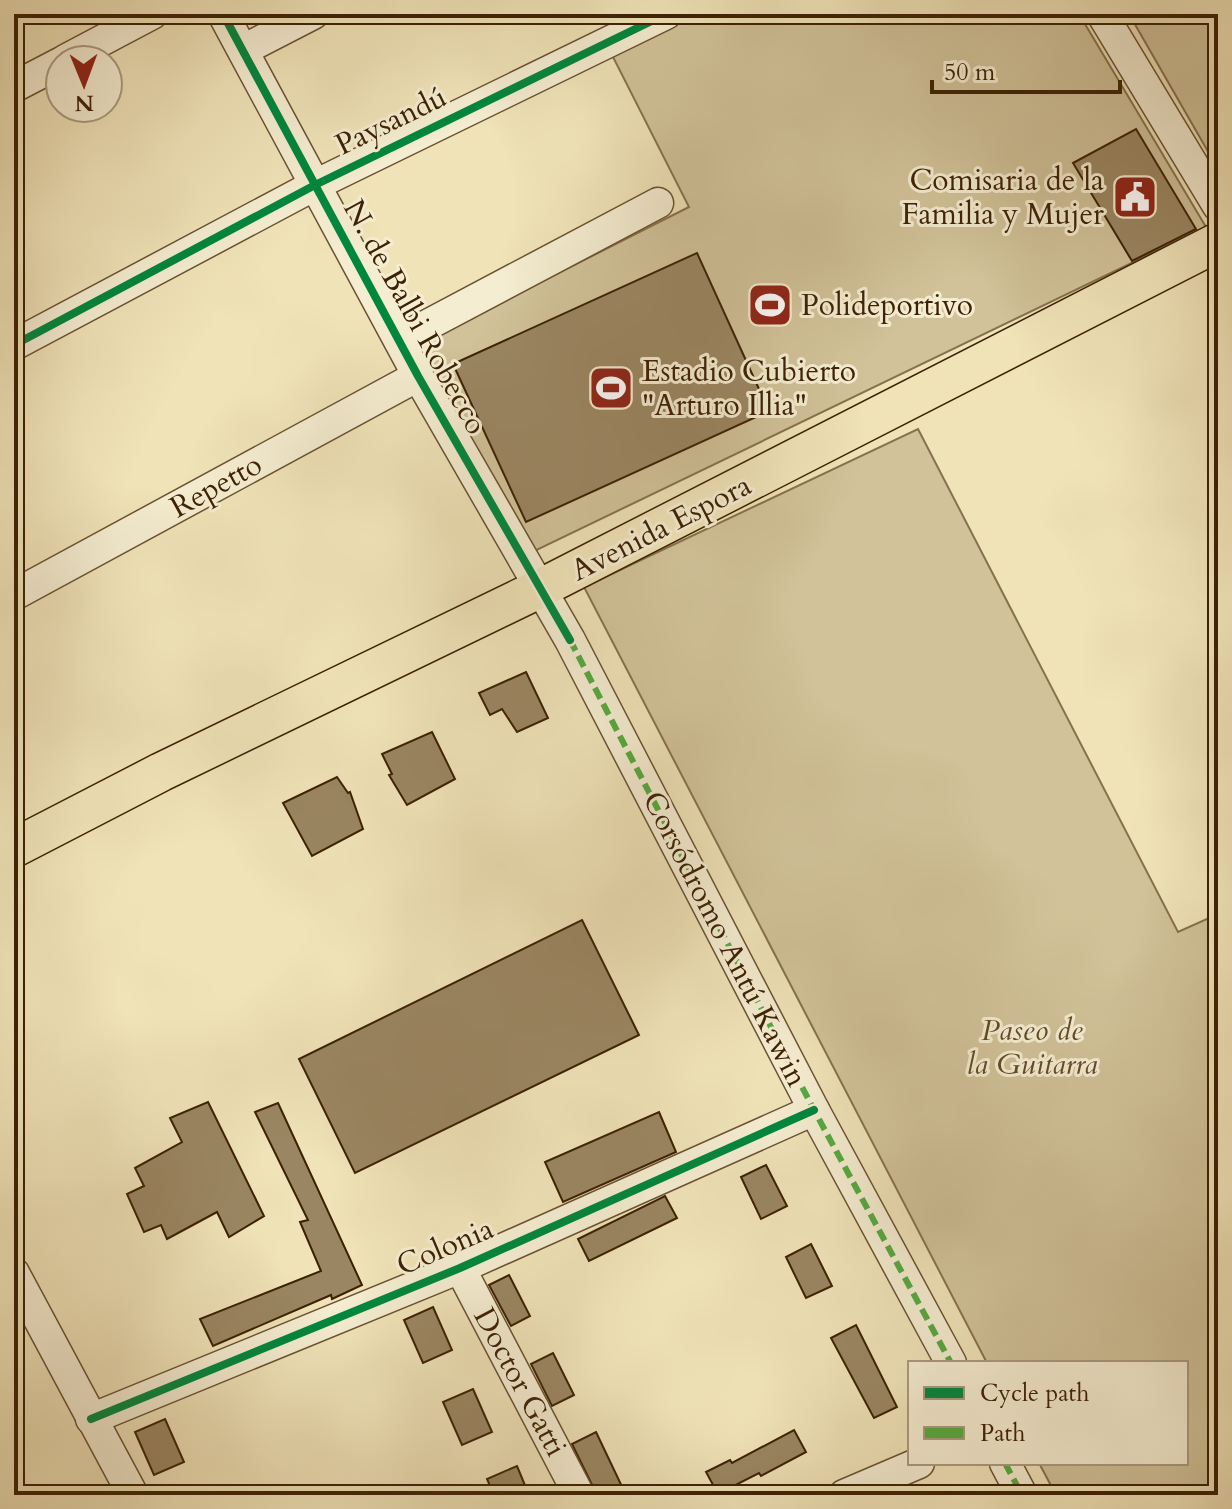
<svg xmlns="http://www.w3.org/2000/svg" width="1232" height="1509" viewBox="0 0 1232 1509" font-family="Cardo,serif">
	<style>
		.green { fill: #d1c299; stroke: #86724e; stroke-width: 2 }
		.building { fill: #9a8662; stroke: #3c2104; stroke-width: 2 }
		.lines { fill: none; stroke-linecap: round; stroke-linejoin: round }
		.minor-casing { stroke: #695231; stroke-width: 33 }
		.major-casing { stroke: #3c2104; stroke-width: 41 }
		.minor { stroke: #f5edd1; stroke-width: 30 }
		.major { stroke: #f0e3b8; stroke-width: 38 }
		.quiet { stroke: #55aa40; stroke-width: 6; stroke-dasharray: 12 6; stroke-linecap: butt }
		.cycleway-casing { stroke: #f5edd1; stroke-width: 13 }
		.cycleway { stroke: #00873e; stroke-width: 8 }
		.labels { text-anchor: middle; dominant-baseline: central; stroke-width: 6; stroke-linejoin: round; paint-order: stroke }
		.street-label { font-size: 30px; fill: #3c2104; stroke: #f5edd1 }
		.poi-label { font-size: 30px; fill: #3c2104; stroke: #f5edd1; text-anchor: start }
		.park-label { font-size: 30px; font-style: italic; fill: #614929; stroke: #f5edd1 }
	</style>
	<rect width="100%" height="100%" fill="#f0e3b8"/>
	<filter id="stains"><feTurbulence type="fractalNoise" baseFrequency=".0025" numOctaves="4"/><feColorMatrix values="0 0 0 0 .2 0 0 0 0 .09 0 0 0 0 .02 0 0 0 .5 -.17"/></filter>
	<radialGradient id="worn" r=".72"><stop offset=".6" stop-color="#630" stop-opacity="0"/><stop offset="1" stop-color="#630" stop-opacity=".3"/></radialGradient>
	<!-- green -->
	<g class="green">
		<polygon points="694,14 1079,14 1206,227 520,558 412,347 689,207 612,55"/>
		<polygon points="1129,14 1218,14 1218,169"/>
		<polygon points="918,429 1178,932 1218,914 1218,1495 1056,1495 1039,1463 1186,1463 1186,1363 987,1363 584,587"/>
	</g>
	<!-- building -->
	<g class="building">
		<polygon points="1136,129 1196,229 1132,261 1073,163"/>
		<polygon points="697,253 769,411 526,522 453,364"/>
		<polygon points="526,672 548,718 517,732 502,709 490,715 479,693"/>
		<polygon points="432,732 455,779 407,805 389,775 392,774 382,754"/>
		<polygon points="337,777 348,793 350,792 363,829 312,856 283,803"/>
		<polygon points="582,920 639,1035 355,1173 299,1059"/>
		<polygon points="208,1102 264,1216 229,1237 217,1212 167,1239 161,1225 144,1232 127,1194 144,1186 135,1168 182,1142 170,1118"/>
		<polygon points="278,1103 362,1285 332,1299 331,1295 213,1346 200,1319 321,1271 300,1222 308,1220 255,1112"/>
		<polygon points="659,1112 676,1152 563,1202 545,1162"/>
		<polygon points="766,1165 787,1206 761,1219 741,1177"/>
		<polygon points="665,1196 677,1218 589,1261 578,1239"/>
		<polygon points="811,1244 832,1286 806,1298 786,1257"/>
		<polygon points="509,1275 530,1316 511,1326 489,1285"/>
		<polygon points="433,1307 452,1350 423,1363 404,1320"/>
		<polygon points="856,1325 897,1407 874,1418 831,1338"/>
		<polygon points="553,1353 574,1395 552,1406 531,1364"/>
		<polygon points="473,1389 492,1432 462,1445 443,1402"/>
		<polygon points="165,1419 184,1462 154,1475 135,1432"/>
		<polygon points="794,1430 806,1452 761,1476 759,1473 718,1494 706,1472 730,1460 732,1463"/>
		<polygon points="596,1432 626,1495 597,1495 572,1444"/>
		<polygon points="517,1466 529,1495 494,1495 487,1479"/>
	</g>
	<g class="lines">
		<!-- minor casing -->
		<g class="minor-casing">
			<g id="minor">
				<polyline points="223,14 418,376 570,640 814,1110 951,1363"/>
				<polyline points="1102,14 1218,206"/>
				<polyline points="243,50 313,14"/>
				<polyline points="65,60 152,14"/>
				<polyline points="14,87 60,63"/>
				<polyline points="399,340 658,203"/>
				<polyline points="14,345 315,185 666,14"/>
				<polyline points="14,595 418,376"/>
				<polyline points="460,1268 579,1495"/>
				<polyline points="14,1273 133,1495"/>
				<polyline points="91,1419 460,1268 814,1110"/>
				<polyline points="1005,1463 1022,1495"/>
				<polyline points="844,1495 919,1463"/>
			</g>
		</g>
		<!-- major casing -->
		<g class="major-casing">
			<polyline id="major" points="14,848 161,772 541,588 1218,242"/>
		</g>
		<!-- minor -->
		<use href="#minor" class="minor"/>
		<!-- major -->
		<use href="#major" class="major"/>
		<!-- quiet -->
		<g class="quiet">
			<polyline points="570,640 814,1110 951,1363"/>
			<polyline points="1005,1463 1022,1495"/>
		</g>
		<!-- cycleway casing -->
		<g class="cycleway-casing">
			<g id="cycleway">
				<polyline points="223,14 418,376 570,640"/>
				<polyline points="14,345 315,185 666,14"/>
				<polyline points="91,1419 460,1268 814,1110"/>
			</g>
		</g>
		<!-- cycleway -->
		<use href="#cycleway" class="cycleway"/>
	</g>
	<!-- icons -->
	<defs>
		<g id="civic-square" transform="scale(2.3)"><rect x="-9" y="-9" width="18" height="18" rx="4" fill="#8f2418" stroke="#f5edd1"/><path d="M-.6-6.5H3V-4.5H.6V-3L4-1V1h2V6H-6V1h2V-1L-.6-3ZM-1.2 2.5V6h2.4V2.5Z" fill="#fff"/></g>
		<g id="stadium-square" transform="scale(2.3)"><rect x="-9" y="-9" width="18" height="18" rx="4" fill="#8f2418" stroke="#f5edd1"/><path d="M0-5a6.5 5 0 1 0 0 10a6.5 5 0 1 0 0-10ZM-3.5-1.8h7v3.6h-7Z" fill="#fff"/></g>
	</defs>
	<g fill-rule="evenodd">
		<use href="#civic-square" x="1135" y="197"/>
		<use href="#stadium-square" x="770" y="305"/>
		<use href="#stadium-square" x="611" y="388"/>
	</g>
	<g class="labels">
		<!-- street labels -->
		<g class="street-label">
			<text transform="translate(391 121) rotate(-26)">Paysandú</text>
			<text transform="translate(415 317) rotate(61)">N. de Balbi Robecco</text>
			<text transform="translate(216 486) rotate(-29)">Repetto</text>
			<text transform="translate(661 528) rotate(-27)">Avenida Espora</text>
			<text transform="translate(725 939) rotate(63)">Corsódromo Antú Kawin</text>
			<text transform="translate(445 1247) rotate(-23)">Colonia</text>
			<text transform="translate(520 1382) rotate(62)">Doctor Gatti</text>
		</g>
		<!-- poi labels -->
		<g class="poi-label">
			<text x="1104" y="180" text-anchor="end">Comisaria de la<tspan x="1104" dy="34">Familia y Mujer</tspan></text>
			<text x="801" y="305">Polideportivo</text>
			<text x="642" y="371">Estadio Cubierto<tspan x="642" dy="34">"Arturo Illia"</tspan></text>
		</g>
		<!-- park labels -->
		<g class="park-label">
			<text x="1032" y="1030">Paseo de<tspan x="1032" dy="34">la Guitarra</tspan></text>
		</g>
	</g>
	<!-- margin -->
	<rect width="1232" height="1509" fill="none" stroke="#f0e3b8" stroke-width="48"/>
	<rect x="16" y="16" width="1200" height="1477" fill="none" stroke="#3c2104" stroke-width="4"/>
	<rect x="24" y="24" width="1184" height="1461" fill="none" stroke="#3c2104" stroke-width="2"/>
	<!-- legend -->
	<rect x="908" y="1361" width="280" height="104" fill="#f5edd1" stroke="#ab9b7f" stroke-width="2"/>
	<rect x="924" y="1387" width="40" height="12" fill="#00873e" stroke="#ab9b7f" stroke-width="2"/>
	<text x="980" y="1401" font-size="24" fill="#3c2104">Cycle path</text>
	<rect x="924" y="1427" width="40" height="12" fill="#55aa40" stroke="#ab9b7f" stroke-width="2"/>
	<text x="980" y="1441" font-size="24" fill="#3c2104">Path</text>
	<!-- north arrow -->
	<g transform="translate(84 84) rotate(179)"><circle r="38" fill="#f5edd1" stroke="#ab9b7f" stroke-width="2"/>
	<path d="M0-6L14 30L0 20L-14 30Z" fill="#8f2418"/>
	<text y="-12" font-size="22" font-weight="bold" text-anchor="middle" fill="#3c2104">N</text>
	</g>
	<!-- scale -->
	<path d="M932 80v12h188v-12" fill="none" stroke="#3c2104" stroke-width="4"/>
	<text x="944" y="80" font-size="24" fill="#3c2104" stroke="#f5edd1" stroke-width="6" paint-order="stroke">50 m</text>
	<rect width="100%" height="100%" filter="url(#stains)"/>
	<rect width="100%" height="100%" fill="url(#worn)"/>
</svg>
